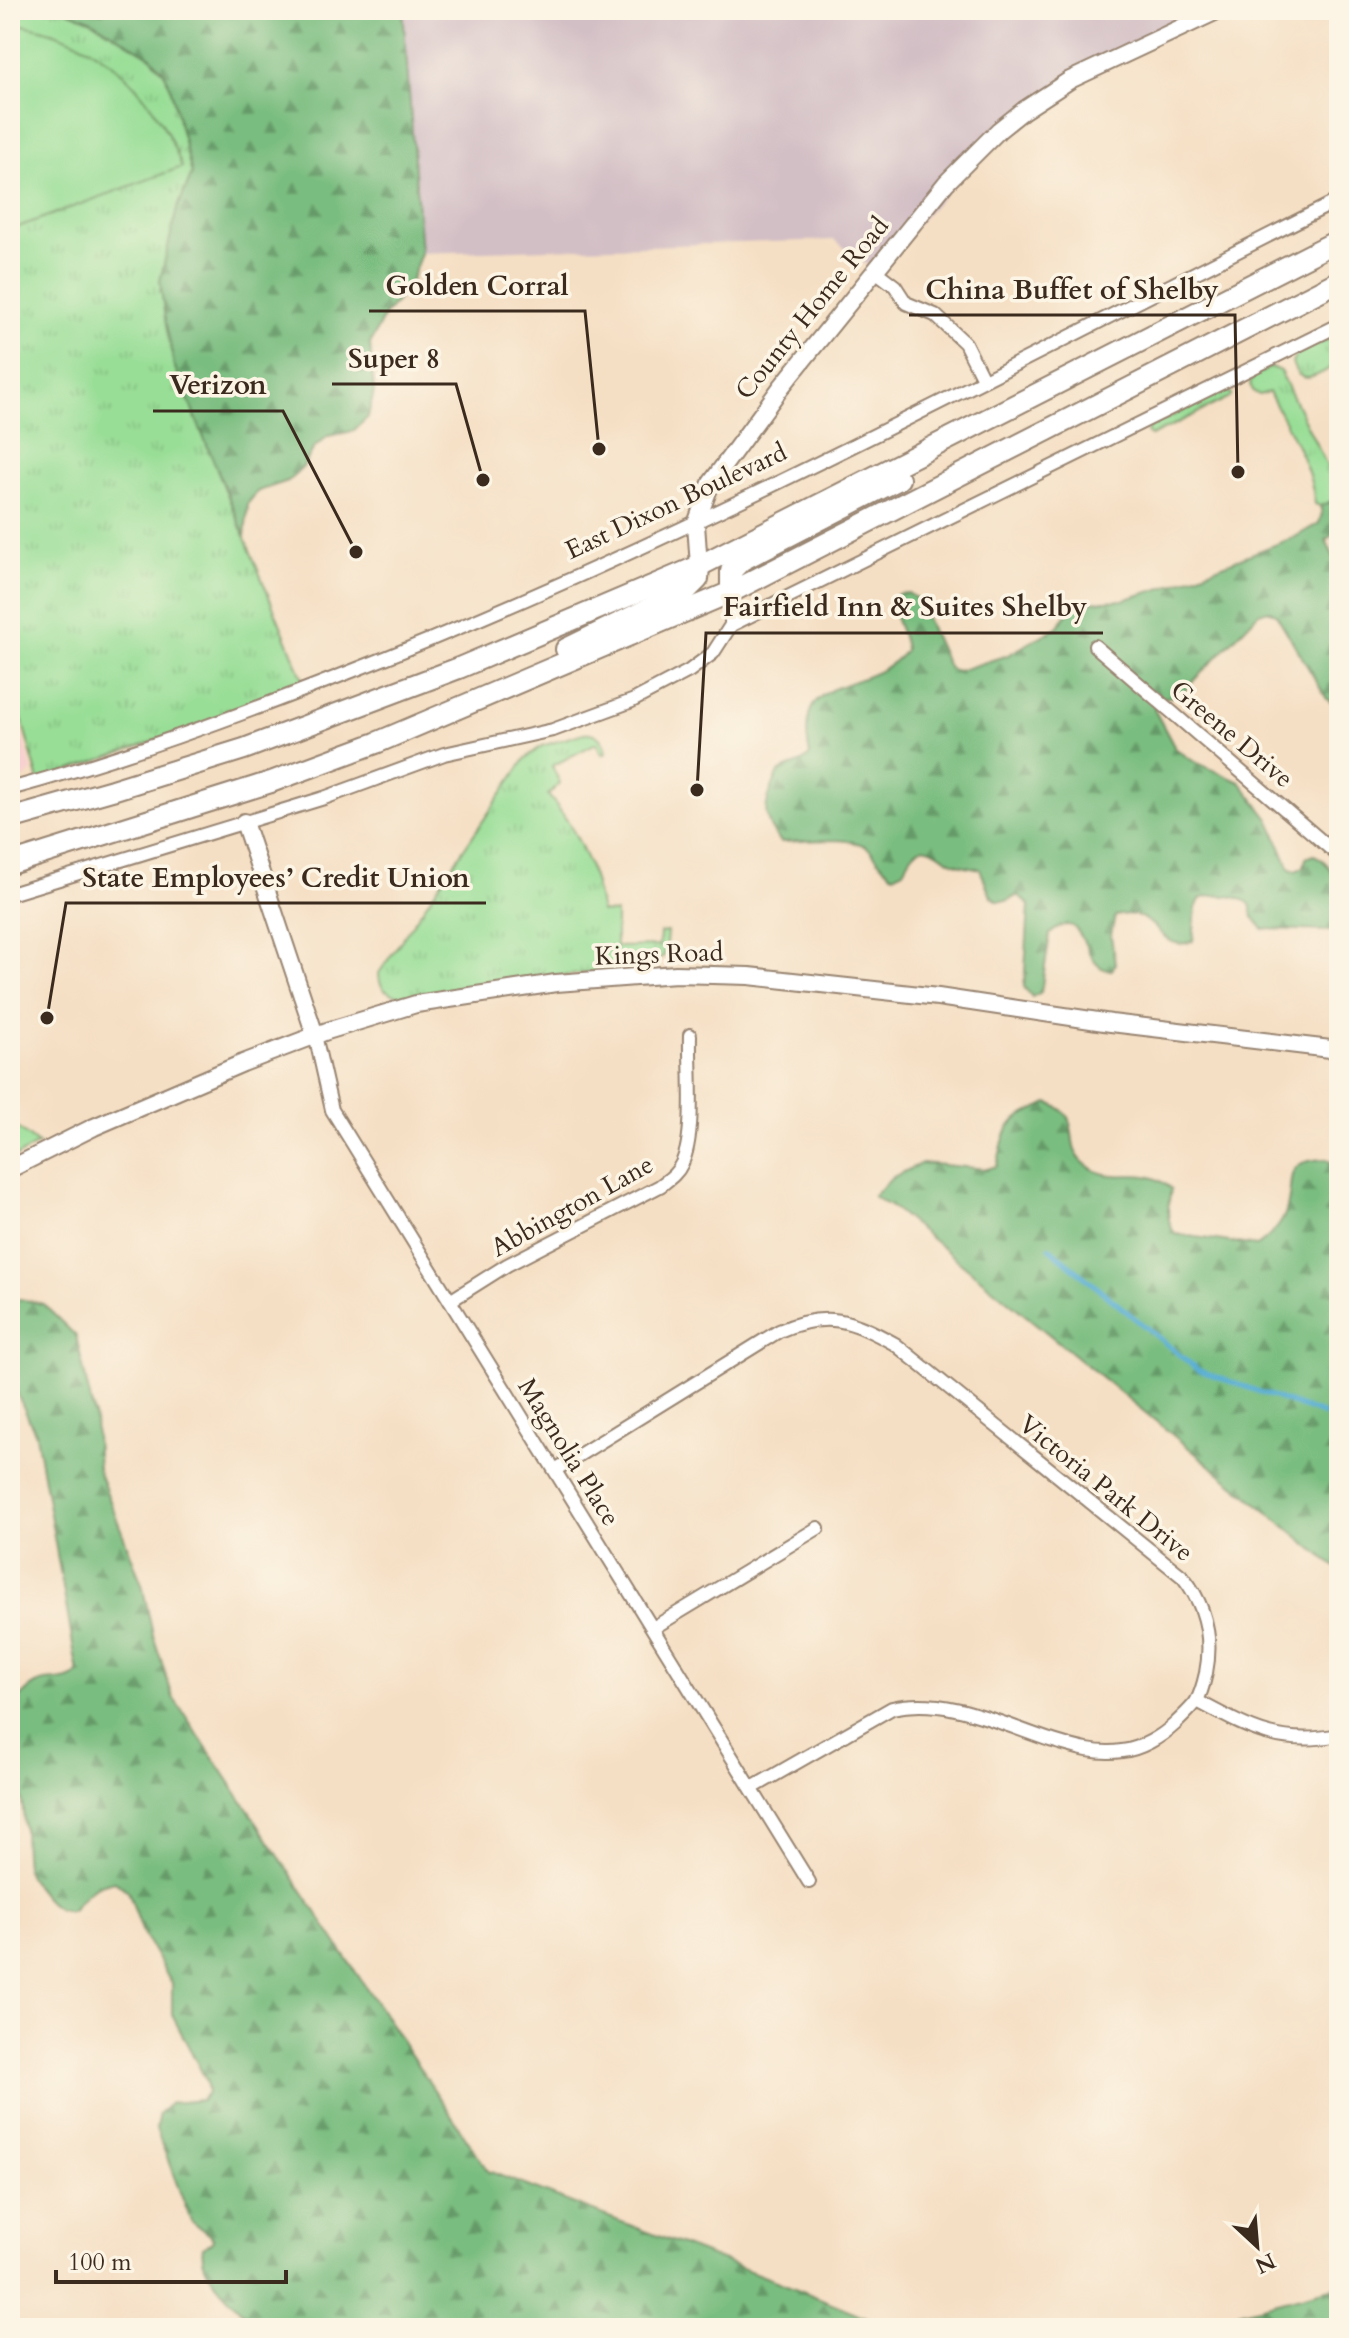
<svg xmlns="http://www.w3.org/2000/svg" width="1349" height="2338" viewBox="0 0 1349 2338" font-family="Cardo,serif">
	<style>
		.built { fill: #f7d0cf }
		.industrial { fill: #d2bec5 }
		.grass { fill: url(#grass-tufts); stroke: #6a845a; stroke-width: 2 }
		.forest { fill: url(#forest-firs); stroke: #5a744f; stroke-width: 2 }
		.pitch { fill: #99de97; stroke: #6a845a; stroke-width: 2 }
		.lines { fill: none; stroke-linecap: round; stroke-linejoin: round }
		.stream { stroke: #58afd5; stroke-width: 5 }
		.minor-casing { stroke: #988471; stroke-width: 16 }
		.tertiary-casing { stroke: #988471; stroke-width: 20 }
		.trunk-casing { stroke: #988471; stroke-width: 24 }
		.minor { stroke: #fff; stroke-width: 12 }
		.tertiary { stroke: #fff; stroke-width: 16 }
		.trunk { stroke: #fff; stroke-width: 20 }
		.labels { text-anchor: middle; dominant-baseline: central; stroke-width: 7; stroke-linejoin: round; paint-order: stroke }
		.street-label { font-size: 26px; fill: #3b2a1e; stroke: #fcf5e5 }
		.leader { fill: none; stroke: #3b2a1e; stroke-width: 3 }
		.callout-dot { fill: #3b2a1e; stroke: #fcf5e5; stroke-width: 3 }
		.callout-label { font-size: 28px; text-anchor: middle; font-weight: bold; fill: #3b2a1e; stroke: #fcf5e5; stroke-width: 7; stroke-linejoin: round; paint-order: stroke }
	</style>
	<defs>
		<pattern id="grass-tufts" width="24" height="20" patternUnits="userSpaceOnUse" patternTransform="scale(2)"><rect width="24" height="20" fill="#99de97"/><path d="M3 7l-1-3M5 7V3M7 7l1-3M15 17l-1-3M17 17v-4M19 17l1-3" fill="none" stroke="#85bf82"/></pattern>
		<pattern id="forest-firs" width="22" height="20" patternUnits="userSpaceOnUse" patternTransform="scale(2)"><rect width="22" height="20" fill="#7abd80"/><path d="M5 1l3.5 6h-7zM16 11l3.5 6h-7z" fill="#659a68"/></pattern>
	</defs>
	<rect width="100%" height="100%" fill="#fcf5e5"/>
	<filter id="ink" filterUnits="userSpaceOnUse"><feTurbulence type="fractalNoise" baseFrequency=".0125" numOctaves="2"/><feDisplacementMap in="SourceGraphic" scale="16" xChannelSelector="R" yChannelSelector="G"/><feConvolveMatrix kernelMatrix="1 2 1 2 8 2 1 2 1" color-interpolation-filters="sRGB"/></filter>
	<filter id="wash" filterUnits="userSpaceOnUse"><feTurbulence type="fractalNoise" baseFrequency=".006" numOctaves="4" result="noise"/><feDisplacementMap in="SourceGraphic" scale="32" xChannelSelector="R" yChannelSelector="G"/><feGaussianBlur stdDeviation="1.8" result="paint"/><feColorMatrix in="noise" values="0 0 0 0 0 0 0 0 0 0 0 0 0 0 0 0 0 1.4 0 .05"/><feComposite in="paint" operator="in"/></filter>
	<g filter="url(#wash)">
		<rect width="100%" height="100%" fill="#f5dfc4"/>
		<!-- built -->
		<polygon class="built" points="10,690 32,770 23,779 10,782"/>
		<!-- industrial -->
		<polygon class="industrial" points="403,10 1219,10 1024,110 874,270 834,240 421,253"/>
		<!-- grass -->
		<g class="grass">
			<polygon points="10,10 65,10 90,20 151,57 164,72 170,86 192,174 165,319 174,365 307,689 39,781 10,678"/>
			<path d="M1339 334V363C1321 373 1300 391 1292 362L1297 354Z"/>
			<path d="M1270 367 1280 371 1333 478 1339 481V498L1320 506 1315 504C1311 463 1287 428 1269 392L1259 395 1254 392 1250 385 1253 376Z"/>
			<polygon points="1226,390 1232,394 1230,397 1151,436 1147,433 1149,427"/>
			<path d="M584 733C596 731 606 742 606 754H602L596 743 552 766 560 783 548 795C577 829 594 868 601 912L616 913V947L659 946 660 933 667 932 665 955 651 965 399 996C385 992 379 988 379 973L526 758 542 746Z"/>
			<polygon points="10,1122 38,1144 10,1160"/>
		</g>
		<!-- forest -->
		<g class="forest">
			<polygon points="65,10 403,10 421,253 409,286 384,316 370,344 374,392 368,417 353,431 328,436 314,448 303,467 288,481 258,491 248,503 245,537 174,365 165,319 160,281 177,209 192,174 170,86 164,72 151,57 90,20"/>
			<path d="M1339 498V530L1326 540 1339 569V708L1327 699 1276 614 1268 610 1259 613 1184 691 1175 696 1163 698 1154 709 1175 748 1193 761 1240 782 1269 819 1290 869 1296 871 1304 867 1306 858 1314 855C1342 867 1339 904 1339 929L1333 931 1263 929 1253 917 1250 904C1238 895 1215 893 1200 899L1196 908 1193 941C1158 956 1158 904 1115 916L1111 935 1115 964 1112 970C1080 973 1088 900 1050 934L1041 992 1032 997 1024 987 1029 905 1018 895 1007 901H998L991 896 980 869C974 867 967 867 961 865 937 859 923 826 904 870L894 875C882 869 878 857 868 848 851 835 802 842 781 842 759 818 765 803 778 774 787 764 803 766 810 755 791 668 866 698 905 651 905 633 891 618 892 600L898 594 908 593 917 599 949 669 958 671 1008 655 1057 627 1071 610 1084 602 1123 600 1166 587 1295 537 1319 523 1322 513 1320 506Z"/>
			<path d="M1048 1103C1085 1114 1062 1144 1084 1163 1116 1190 1141 1160 1171 1189 1168 1206 1165 1219 1175 1234L1257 1246C1268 1238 1282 1225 1286 1211 1296 1181 1279 1160 1327 1159L1336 1167 1339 1178V1570L896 1210 873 1196 893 1177 922 1163 987 1169 997 1166C1008 1120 1005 1124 1048 1103Z"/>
			<path d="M20 1299 43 1304 76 1336 95 1420 98 1470 142 1584 153 1635 173 1697 488 2171 797 2289 893 2328H256C240 2306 197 2276 203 2247L212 2242 213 2238 191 2221 156 2129 159 2113 171 2103 202 2100 208 2092 206 2080 172 2015V1984L143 1933 128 1891 115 1881C93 1885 84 1893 72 1911 58 1912 50 1904 41 1893 37 1887 29 1880 27 1872 21 1846 30 1793 10 1774V1705C22 1698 27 1686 41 1682 55 1678 67 1684 78 1673L36 1435 16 1391 10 1342V1302Z"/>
			<polygon points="1339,2286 1339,2328 1182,2328 1189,2325"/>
		</g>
		<!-- pitch -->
		<path class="pitch" d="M10 23C97 34 152 85 182 167L10 230Z"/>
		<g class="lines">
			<!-- stream -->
			<polyline class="stream" points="1049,1248 1198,1370 1339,1420"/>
		</g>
	</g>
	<g filter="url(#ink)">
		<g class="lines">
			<!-- minor casing -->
			<g class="minor-casing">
				<g id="minor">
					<polyline points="874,270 895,286 906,303 935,315 965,343 983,379"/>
					<polyline points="731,625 1339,325"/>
					<polyline points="1095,646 1339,856"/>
					<path d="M10 789C124 758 233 718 342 675 685 542 1010 365 1339 200"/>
					<polyline points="10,894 324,798 444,754 553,730 632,701 689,671 713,653 731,625 731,592"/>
					<polyline points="315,1035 332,1110 809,1882"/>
					<path d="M450 1301 507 1265 660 1186C669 1179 677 1174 682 1163 696 1134 689 1069 690 1035"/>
					<path d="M555 1470 779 1331C827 1310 852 1320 895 1344L1183 1577C1206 1606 1213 1637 1206 1673 1204 1682 1201 1694 1196 1702 1190 1710 1182 1717 1175 1724 1161 1737 1141 1749 1122 1751 1097 1755 1073 1747 1050 1740 999 1723 946 1696 892 1708L752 1788"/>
					<polyline points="653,1628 818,1528"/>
					<path d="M1197 1701C1248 1728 1279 1747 1339 1735"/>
				</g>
			</g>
			<!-- tertiary casing -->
			<g class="tertiary-casing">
				<g id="tertiary">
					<polyline points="699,566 696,524 711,483 782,386 946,183 999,130 1024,110 1070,80 1219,10"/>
					<polyline points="244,822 315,1035"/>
					<polyline points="10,1169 94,1127 243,1063 327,1031 416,1004 556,983 676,974 749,976 938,997 1111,1023 1339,1050"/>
				</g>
			</g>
			<!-- trunk casing -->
			<g class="trunk-casing">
				<g id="trunk">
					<polyline points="731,592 731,571 742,560 899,479"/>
					<polyline points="566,649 687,590 698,579 699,566"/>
					<polyline points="10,819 112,790 244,749 459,668 699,566 1339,240"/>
					<polyline points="10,864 271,782 376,743 731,592 1339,281"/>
				</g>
			</g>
			<!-- minor -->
			<use href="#minor" class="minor"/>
			<!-- tertiary -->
			<use href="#tertiary" class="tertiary"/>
			<!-- trunk -->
			<use href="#trunk" class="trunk"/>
		</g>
	</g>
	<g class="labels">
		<!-- street labels -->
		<g class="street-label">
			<text transform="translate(812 308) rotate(-51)">County Home Road</text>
			<text transform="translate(676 501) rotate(-25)">East Dixon Boulevard</text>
			<text transform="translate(1232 734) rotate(40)">Greene Drive</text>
			<text transform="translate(659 954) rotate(-2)">Kings Road</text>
			<text transform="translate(572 1206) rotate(-29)">Abbington Lane</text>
			<text transform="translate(569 1452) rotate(58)">Magnolia Place</text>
			<text transform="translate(1106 1488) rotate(39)">Victoria Park Drive</text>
		</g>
	</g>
	<!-- callouts -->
	<path class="leader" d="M599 449L585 311H369M1238 472L1235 315H909M483 480L456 384H332M356 552L283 411H153M697 790L706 633H1103M47 1018L66 903H486"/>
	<g class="callout-dot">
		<circle cx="599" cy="449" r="8"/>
		<circle cx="1238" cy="472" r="8"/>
		<circle cx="483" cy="480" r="8"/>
		<circle cx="356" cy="552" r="8"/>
		<circle cx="697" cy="790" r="8"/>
		<circle cx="47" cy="1018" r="8"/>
	</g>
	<g class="callout-label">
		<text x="477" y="295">Golden Corral</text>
		<text x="1072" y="299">China Buffet of Shelby</text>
		<text x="394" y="368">Super 8</text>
		<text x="218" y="394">Verizon</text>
		<text x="905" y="616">Fairfield Inn &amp; Suites Shelby</text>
		<text x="276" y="887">State Employees’ Credit Union</text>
	</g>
	<!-- margin -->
	<rect width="1349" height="2338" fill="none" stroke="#fcf5e5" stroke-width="40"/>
	<!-- north arrow -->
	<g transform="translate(1257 2246) rotate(154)" stroke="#fcf5e5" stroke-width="6" paint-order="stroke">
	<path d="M0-6L14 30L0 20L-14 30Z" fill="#3b2a1e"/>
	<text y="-12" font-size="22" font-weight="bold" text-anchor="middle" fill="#3b2a1e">N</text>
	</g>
	<!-- scale -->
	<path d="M56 2270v12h230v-12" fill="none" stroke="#3b2a1e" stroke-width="4"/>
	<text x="68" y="2270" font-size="24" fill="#3b2a1e" stroke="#fcf5e5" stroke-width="6" paint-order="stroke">100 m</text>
</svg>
